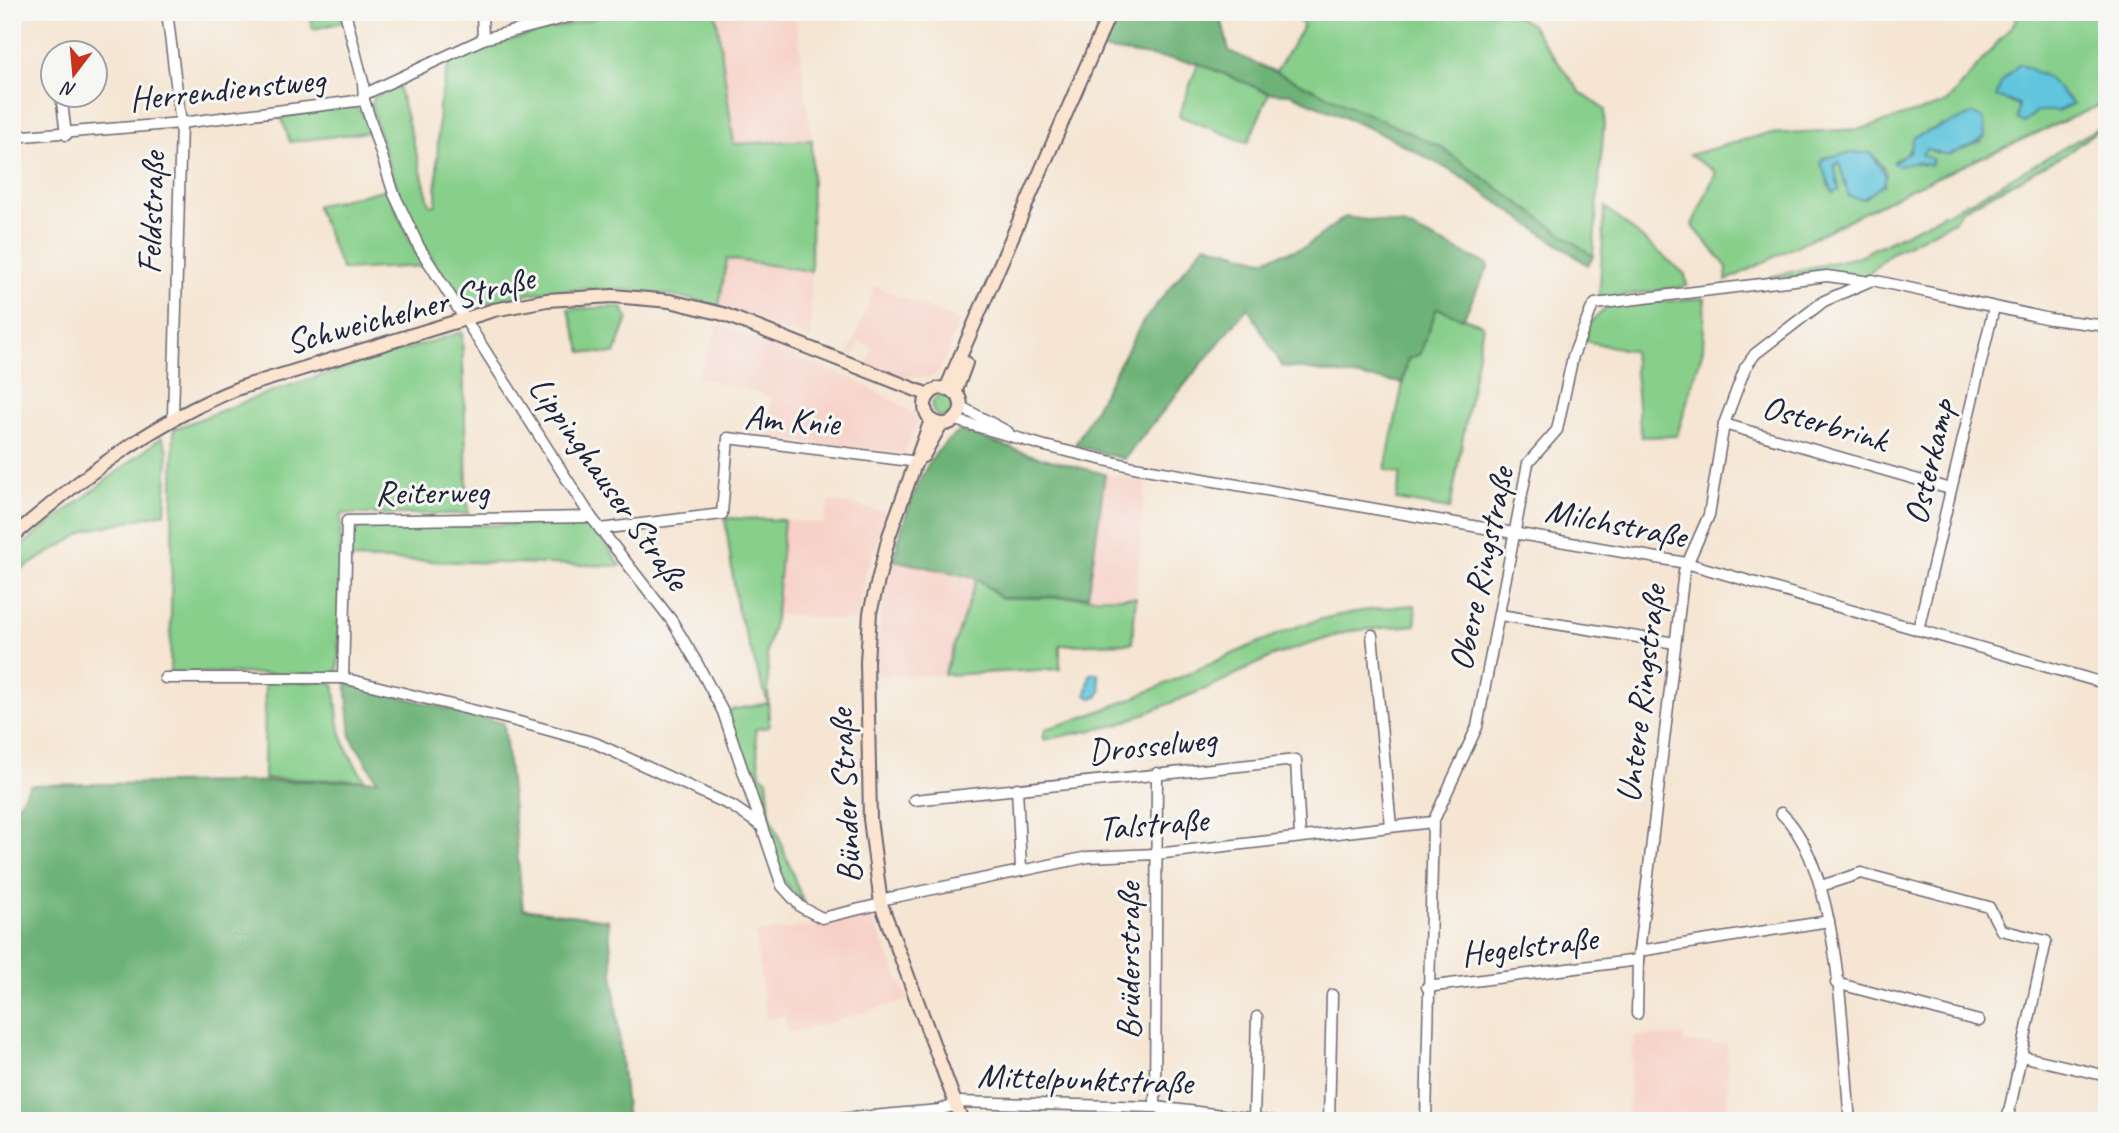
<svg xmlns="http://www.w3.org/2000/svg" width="2119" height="1133" viewBox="0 0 2119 1133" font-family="Caveat,sans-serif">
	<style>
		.built { fill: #f7d1c7 }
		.green { fill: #87cf8b; stroke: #547863; stroke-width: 2; fill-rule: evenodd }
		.forest { fill: #6db277; stroke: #486a59; stroke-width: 2 }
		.water { fill: #60c5dd; stroke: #41748c; stroke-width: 2 }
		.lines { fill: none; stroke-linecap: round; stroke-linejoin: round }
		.street-casing { stroke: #6c6670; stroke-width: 13 }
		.secondary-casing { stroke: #6c6670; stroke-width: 16 }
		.street { stroke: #fff; stroke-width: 10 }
		.secondary { stroke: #fce5d0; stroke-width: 12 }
		.labels { text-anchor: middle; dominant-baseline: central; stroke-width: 6; stroke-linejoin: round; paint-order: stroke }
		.street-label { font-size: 35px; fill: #22223b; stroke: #f6f6f2 }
	</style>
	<rect width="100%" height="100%" fill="#f6f6f2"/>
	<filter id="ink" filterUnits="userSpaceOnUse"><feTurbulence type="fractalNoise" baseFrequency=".0143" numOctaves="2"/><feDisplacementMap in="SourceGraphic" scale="14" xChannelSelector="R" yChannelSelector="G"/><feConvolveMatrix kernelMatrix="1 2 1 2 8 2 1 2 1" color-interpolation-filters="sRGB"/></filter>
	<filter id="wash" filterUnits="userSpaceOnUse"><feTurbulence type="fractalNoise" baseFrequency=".00686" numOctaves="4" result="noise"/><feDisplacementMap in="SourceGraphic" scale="28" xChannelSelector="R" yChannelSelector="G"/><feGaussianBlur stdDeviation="1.57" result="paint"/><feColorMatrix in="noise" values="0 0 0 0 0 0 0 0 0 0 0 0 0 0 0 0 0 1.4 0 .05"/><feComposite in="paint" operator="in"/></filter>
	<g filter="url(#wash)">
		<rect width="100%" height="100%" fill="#f5e5d2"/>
		<!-- built -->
		<g class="built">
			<polygon points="716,12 795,12 812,140 734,144"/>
			<polygon points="726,259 811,271 811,341 719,306"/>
			<polygon points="875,286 960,321 941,368 933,377 901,377 867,364 873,348 859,341 852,358 848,356"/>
			<polygon points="718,325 853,379 910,410 918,420 904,454 764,437 771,397 697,377"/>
			<polygon points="1105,474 1146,481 1136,597 1088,596"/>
			<polygon points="829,501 887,512 866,574 858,622 776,614 784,520 824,524"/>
			<polygon points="893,560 977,578 944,675 877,676 880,617"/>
			<polygon points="866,916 872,917 908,1000 788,1034 785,1016 766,1020 755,933 824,925"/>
			<polygon points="1634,1036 1683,1036 1683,1043 1727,1044 1728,1115 1627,1116"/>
		</g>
		<!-- green -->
		<g class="green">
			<polygon points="309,12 341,12 344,22 313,29"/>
			<path d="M617 12H716L734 144 812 140 811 271 727 259 719 306C653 289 602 285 534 293 508 297 478 315 459 291L454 292C420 244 395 193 380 136 377 124 370 110 373 98L398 85 430 205H436L439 106 449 62 490 45Z"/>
			<polygon points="1286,12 1510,12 1530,24 1580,92 1605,110 1593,256 1439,146 1275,73 1304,25"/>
			<path d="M2018 12H2107V102L1915 187 1726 281 1727 267 1692 225 1716 172 1689 155 1765 134 1861 129 1946 103 2016 21ZM2005 79 2037 111 1996 97ZM1943 125 1980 142C1963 145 1953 152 1936 153L1933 149H1925L1922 154 1926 159 1923 165 1910 162 1902 166 1895 160 1903 157 1924 133ZM1852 153 1874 156 1885 170 1884 185 1846 187 1841 164 1837 162 1833 171V192L1828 185 1823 158Z"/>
			<polygon points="1198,63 1269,93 1248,143 1179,116"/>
			<polygon points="353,106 364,114 369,132 290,142 281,116"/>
			<polygon points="2107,123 2066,154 1962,210 1954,221 1888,255 1866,277 1769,277 1857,257 1971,201"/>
			<polygon points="387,189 413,248 426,266 342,270 316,206"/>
			<polygon points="1605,207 1685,274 1687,286 1599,299"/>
			<polygon points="1705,298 1703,349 1677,436 1641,437 1633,351 1585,341 1589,324 1608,306"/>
			<polygon points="621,307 628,318 615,354 582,352 568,309"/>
			<polygon points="1437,308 1483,325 1450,509 1396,500 1401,474 1385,470 1408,359 1420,354"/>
			<polygon points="462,332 468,514 341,514 338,672 334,675 170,672 174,429 278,389"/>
			<circle cx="943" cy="406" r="11"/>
			<polygon points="162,437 168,451 165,513 88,530 12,575 12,553"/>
			<polygon points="725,518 784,520 776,614 767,650 769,727 755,729 760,774 767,780 770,814 804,904 784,881 726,711 768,703 737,608"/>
			<polygon points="590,523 621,566 349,559 350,537 357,528"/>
			<polygon points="977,578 1001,598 1136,597 1132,643 1060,645 1060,669 944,675"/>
			<path d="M1415 605 1416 625 1350 631 1273 656 1210 687 1117 725 1043 740 1045 729C1133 705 1214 658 1299 626 1335 613 1377 608 1415 605Z"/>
			<path d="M265 682H330L335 687C338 731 340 743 365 780L264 779Z"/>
		</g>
		<!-- forest -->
		<g class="forest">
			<polygon points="1116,12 1223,12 1221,17 1229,51 1439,146 1593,256 1588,265 1455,173 1387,136 1291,94 1269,93 1198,63 1101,49"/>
			<polygon points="1345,217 1404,225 1489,265 1463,319 1437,308 1420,354 1408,359 1402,383 1282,366 1248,307 1124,459 1075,445 1142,323 1205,244 1262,260 1305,247"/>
			<path d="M961 431 1028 454 1105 474 1088 596 1001 598 977 578 893 560C905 517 920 454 961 431Z"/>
			<polygon points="346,683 504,723 523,909 608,920 627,1121 12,1121 12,814 30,785 377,780 351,737"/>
		</g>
		<!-- water -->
		<g class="water">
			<polygon points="2019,64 2047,77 2073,104 2058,111 2037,111 2024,123 2017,119 2019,104 1996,97 2001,83"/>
			<path d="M1974 114 1984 120 1985 137C1980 142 1956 152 1947 155L1926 149 1922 154 1933 160 1930 165 1917 162 1898 166 1893 163 1910 151 1914 137Z"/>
			<polygon points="1852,153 1871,153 1886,176 1884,184 1863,199 1849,197 1839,162 1834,165 1839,190 1833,192 1821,164 1823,158"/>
			<polygon points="1098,673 1101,691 1097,697 1091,698 1086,695 1090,674"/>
		</g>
	</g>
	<g filter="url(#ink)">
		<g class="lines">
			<!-- street casing -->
			<g class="street-casing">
				<g id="street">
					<polyline points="167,12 181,123 173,417"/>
					<polyline points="345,12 363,82 364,100 394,194 419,247 591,517 672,621 697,663 723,712 782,886 801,907 822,918 881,904"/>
					<polyline points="482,12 483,39"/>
					<polyline points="61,94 66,135"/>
					<polyline points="365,94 483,39 587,12"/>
					<polyline points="12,137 181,123 364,100"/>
					<polyline points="961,407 1008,432"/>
					<polyline points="955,420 1045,446 1134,467 1686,563 2107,684"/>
					<polyline points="1724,424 1950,489"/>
					<polyline points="12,519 20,530"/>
					<polyline points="600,529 722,514 728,438 918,462"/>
					<polyline points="1500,615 1675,643"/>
					<polyline points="1918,630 1994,307"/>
					<polyline points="1372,635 1391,826"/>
					<polyline points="165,678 343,678 512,720 595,743 732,806 760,825"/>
					<polyline points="343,678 347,521 591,517"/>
					<polyline points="1017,788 1021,869"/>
					<polyline points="914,800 1296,760 1300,837"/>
					<path d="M1781 813C1841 868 1842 1040 1850 1121"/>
					<polyline points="1821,886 1861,873 1989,907 2001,930 2046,941 2007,1121"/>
					<polyline points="880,900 1088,857 1156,854 1433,822"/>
					<polyline points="1639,951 1829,921"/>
					<polyline points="1836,983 1979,1021"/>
					<polyline points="1427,987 1638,960"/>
					<polyline points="1637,1014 1638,960 1684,571 1709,515 1724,424 1745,368 1755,354 1824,301 1872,280 2050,319 2107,326"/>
					<polyline points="2021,1056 2107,1076"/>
					<polyline points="955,1102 1155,1107 1273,1121"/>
					<polyline points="1155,1107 1157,773"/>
					<polyline points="1254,1118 1257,1017"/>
					<polyline points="817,1121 939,1110 956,1105"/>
					<polyline points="1162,1121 1164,1108"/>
					<polyline points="1329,1121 1332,995"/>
					<polyline points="1426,1121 1433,822 1477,727 1528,463 1557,430 1573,356 1591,310 1595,304 1827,276 1864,281"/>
				</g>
			</g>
			<!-- secondary casing -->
			<g class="secondary-casing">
				<g id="secondary">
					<circle cx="943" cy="406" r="18"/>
					<polyline points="946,389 1110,12"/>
					<polyline points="955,393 966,363"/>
					<polyline points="931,420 889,536 870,613 867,662 870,819 881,904 962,1121"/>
					<polyline points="923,456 941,424"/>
					<path d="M12 537C82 477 153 422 239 388L494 310 547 300 613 296 670 301 723 314 929 395"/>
				</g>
			</g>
			<!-- street -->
			<use href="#street" class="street"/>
			<!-- secondary -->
			<use href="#secondary" class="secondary"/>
		</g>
	</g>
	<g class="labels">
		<!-- street labels -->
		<g class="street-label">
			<text transform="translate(227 89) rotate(-6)">Herrendienstweg</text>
			<text transform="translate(151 213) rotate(-88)">Feldstraße</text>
			<text transform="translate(410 310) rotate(-15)">Schweichelner Straße</text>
			<text transform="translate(792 420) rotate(4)">Am Knie</text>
			<text transform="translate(1825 423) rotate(16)">Osterbrink</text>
			<text transform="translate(1929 462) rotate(-77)">Osterkamp</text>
			<text transform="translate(609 483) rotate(55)">Lippinghauser Straße</text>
			<text transform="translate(432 492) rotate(-1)">Reiterweg</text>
			<text transform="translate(1616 523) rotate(11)">Milchstraße</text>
			<text transform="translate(1481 569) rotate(-78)">Obere Ringstraße</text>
			<text transform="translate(1641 694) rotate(-83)">Untere Ringstraße</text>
			<text transform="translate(1152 745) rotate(-6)">Drosselweg</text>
			<text transform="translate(845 796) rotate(-93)">Bünder Straße</text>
			<text transform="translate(1153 824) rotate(-5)">Talstraße</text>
			<text transform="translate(1529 946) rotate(-7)">Hegelstraße</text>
			<text transform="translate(1128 961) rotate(-90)">Brüderstraße</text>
			<text transform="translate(1085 1079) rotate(2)">Mittelpunktstraße</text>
		</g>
	</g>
	<!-- margin -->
	<rect width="2119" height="1133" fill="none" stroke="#f6f6f2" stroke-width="42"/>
	<!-- north arrow -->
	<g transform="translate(74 74) rotate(196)"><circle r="33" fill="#f6f6f2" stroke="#a1a1a9" stroke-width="2"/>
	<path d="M0-5L12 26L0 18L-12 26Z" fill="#c8321e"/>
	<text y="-10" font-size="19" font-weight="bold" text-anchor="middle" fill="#22223b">N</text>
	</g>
</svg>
